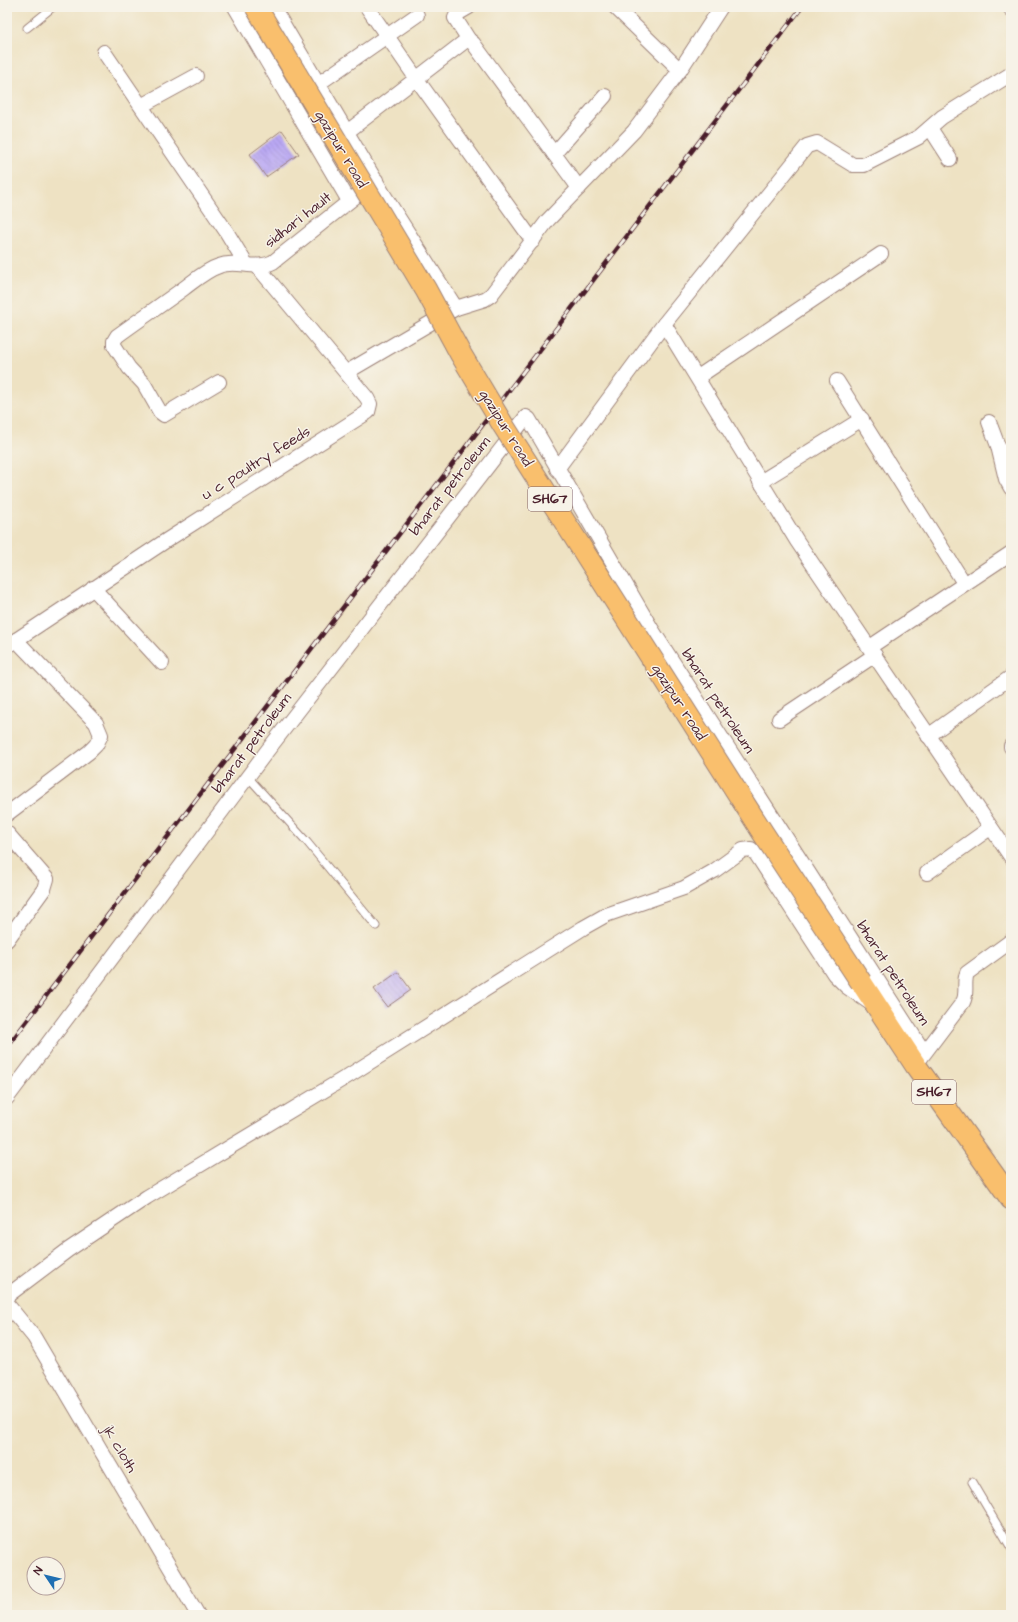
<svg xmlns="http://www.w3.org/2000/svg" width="1018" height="1622" viewBox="0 0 1018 1622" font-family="'Architects Daughter',sans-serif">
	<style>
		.building { fill: url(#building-back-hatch) }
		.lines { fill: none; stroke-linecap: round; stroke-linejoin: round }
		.service-casing { stroke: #9c8077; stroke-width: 9 }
		.minor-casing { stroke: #9c8077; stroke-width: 16 }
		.primary-casing { stroke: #9c8077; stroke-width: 23 }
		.service { stroke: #fff; stroke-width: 7 }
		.minor { stroke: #fff; stroke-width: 14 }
		.primary { stroke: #f9bf6d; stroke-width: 21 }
		.rail-casing { stroke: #4a1f2b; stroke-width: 4.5 }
		.rail { stroke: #f7f3e8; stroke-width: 3; stroke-dasharray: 9; stroke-linecap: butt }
		.primary-bridge-casing { stroke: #9c8077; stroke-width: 23; stroke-linecap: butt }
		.primary-bridge { stroke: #f9bf6d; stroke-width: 21 }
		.labels { text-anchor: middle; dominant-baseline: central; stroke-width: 3; stroke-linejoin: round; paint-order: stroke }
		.shield { fill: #f7f3e8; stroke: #7e5f64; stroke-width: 1 }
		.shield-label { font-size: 14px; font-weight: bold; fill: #4a1f2b }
		.street-label { font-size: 15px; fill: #4a1f2b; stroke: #f7f3e8 }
	</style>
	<defs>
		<pattern id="building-back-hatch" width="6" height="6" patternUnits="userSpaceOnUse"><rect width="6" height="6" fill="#baa8f4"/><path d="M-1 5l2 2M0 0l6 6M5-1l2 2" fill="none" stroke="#9988c6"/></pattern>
	</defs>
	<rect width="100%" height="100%" fill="#f7f3e8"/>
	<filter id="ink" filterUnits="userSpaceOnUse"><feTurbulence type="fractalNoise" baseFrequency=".025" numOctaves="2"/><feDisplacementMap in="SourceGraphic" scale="8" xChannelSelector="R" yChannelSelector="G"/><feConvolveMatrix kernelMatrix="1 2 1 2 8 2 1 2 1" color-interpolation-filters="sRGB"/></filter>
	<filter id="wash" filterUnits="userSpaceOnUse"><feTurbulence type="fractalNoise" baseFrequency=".012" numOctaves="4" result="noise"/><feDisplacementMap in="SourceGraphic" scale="16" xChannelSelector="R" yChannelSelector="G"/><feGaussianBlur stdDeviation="0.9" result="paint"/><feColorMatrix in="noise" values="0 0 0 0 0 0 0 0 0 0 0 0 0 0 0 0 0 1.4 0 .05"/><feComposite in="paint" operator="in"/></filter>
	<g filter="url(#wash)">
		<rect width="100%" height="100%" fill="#eee2c3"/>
		<g id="blocks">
			<!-- building -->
			<g class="building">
				<polygon points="282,130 299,154 266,177 250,154"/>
				<polygon points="398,972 411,990 387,1007 374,989"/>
			</g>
		</g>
	</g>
	<g filter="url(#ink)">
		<use href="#blocks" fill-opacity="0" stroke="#9c8077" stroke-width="1"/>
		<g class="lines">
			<!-- service casing -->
			<g class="service-casing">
				<g id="service">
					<polyline points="27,28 53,7"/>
					<polyline points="248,777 307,842 376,926"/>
					<polyline points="972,1482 1011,1548"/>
				</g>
			</g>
			<!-- minor casing -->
			<g class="minor-casing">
				<g id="minor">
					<polyline points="235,7 349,201"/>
					<polyline points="273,7 384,195 456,308"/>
					<polyline points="367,7 416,78 533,241"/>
					<polyline points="615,7 680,70"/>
					<polyline points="1010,7 1011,9"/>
					<polyline points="469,40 455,18 457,14 469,7"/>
					<polyline points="104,52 226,231 246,264"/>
					<polyline points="318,84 417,15"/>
					<polyline points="141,106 196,76"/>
					<polyline points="930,128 950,159"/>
					<polyline points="347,132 464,42 469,40 473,43 579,188"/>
					<polyline points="554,154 605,96"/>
					<polyline points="664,324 797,541 1011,857"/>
					<polyline points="347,372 456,308 485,299 491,295 548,220 634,131 680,70 721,7"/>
					<polyline points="698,377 881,254"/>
					<polyline points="837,381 964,583"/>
					<path d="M219 382 164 415 160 412 144 384 129 368 114 345V341L117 336C139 320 161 305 183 289 194 281 206 270 219 266 236 259 256 271 273 262L376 180"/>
					<polyline points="989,422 998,446 1006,479 1011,488"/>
					<polyline points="557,469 664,324 807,146 817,143 853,165 864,165 919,137 942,117 1011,74"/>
					<polyline points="760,482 862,419"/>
					<polyline points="93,588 162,663"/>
					<polyline points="7,646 167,540 368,412 370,404 367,398 257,266"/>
					<polyline points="870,647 1011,553"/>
					<polyline points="779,719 875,655"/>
					<polyline points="928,736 1011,677"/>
					<polyline points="1011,746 1011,747"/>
					<polyline points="7,814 89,752 96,745 101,735 96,723 16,640"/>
					<polyline points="7,833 47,879 44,889 7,940"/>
					<polyline points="927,873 990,828"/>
					<path d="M920 1059 963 1002C968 993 963 983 967 973L1011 941"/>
					<polyline points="7,1098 267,751 526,417 529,419 651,628 924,1052"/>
					<polyline points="7,1296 68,1250 147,1197 348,1076 583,928 606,915 684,888 714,871 743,850 751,849 756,854 834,974 847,987 873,1005"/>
					<polyline points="7,1304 34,1337 198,1615"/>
				</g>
			</g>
			<!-- primary casing -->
			<g class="primary-casing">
				<polyline id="primary" points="861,982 916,1066 1011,1199"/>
			</g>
			<!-- service -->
			<use href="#service" class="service"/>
			<!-- minor -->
			<use href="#minor" class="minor"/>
			<!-- primary -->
			<use href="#primary" class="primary"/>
			<!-- rail casing -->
			<g class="rail-casing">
				<polyline id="rail" points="7,1047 802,7"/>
			</g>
			<!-- rail -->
			<use href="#rail" class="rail"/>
			<!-- primary-bridge casing -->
			<g class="primary-bridge-casing">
				<polyline id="primary-bridge" points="256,7 426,290 460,353 503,425 763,833 861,982"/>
			</g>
			<!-- primary-bridge -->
			<use href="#primary-bridge" class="primary-bridge"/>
		</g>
	</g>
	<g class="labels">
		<!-- shield labels -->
		<g class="shield">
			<rect x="528" y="487" width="44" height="24" rx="3"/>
			<rect x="912" y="1080" width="44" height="24" rx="3"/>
		</g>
		<g class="shield-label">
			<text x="550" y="499">SH67</text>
			<text x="934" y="1092">SH67</text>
		</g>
		<!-- street labels -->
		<g class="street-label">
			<text transform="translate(341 149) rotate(59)">gazipur road</text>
			<text transform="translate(298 220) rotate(-38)">sidhari hault</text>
			<text transform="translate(506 428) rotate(58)">gazipur road</text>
			<text transform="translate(256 463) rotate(-32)">u c poultry feeds</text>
			<text transform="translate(450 486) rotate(-52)">bharat petroleum</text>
			<text transform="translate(718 701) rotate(57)">bharat petroleum</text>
			<text transform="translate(679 702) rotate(57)">gazipur road</text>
			<text transform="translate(252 743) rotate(-53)">bharat petroleum</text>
			<text transform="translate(893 973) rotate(57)">bharat petroleum</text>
			<text transform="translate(120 1449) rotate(59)">jk cloth</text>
		</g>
	</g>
	<!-- margin -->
	<rect width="1018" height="1622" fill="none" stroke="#f7f3e8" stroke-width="24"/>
	<!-- north arrow -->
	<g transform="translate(46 1576) rotate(305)"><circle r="19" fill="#f7f3e8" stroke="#b29e9c"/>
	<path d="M0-3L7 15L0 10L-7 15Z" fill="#1f6fb2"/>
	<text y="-6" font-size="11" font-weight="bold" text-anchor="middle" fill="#4a1f2b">N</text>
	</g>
</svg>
